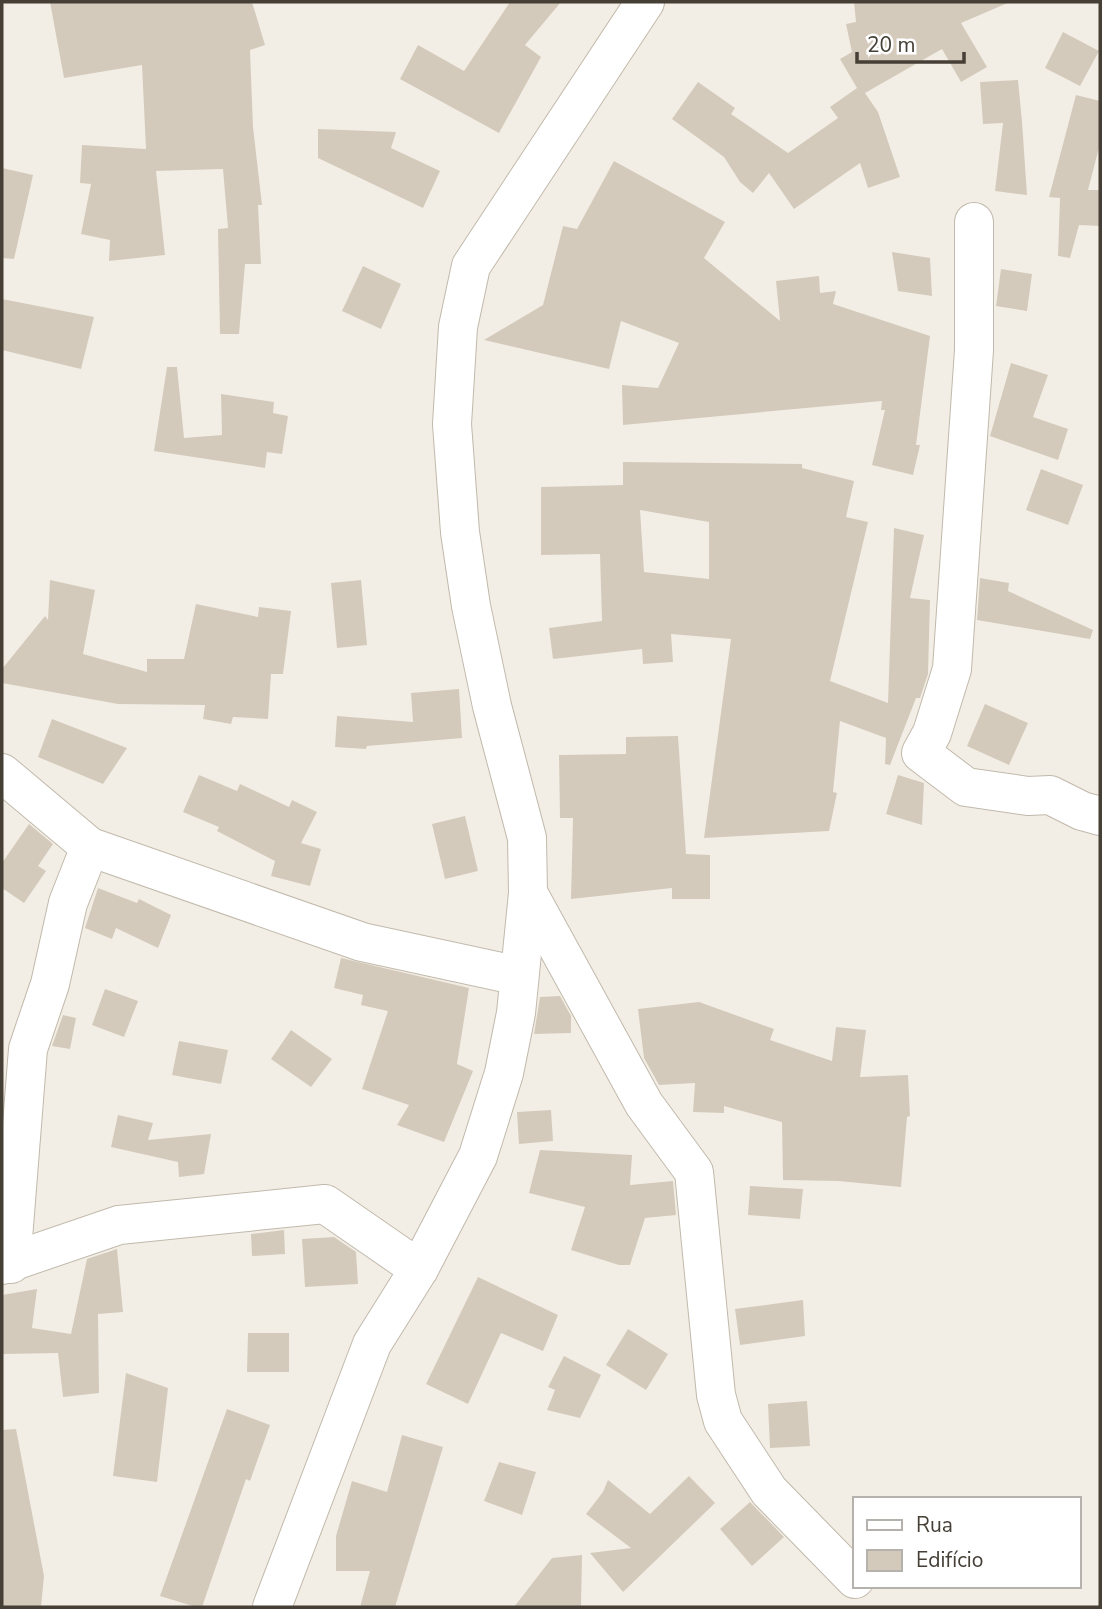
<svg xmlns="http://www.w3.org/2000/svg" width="1102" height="1609" viewBox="0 0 1102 1609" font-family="'Nunito Sans',sans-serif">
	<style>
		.building { fill: #d4cabb; fill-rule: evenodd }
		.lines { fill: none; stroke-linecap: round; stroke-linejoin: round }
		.minor-casing { stroke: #c1b9ab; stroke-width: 40 }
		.minor { stroke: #fff; stroke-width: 38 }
	</style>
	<rect width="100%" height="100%" fill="#f3eee5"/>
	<!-- building -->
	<g class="building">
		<polygon points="50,2 252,2 265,45 250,50 253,127 262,205 258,205 261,264 245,264 239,334 220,334 218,229 228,228 223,169 156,171 165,255 109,261 110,240 81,234 91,184 80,183 82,145 146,149 142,65 64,78"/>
		<polygon points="510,2 561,2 525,45 541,57 499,133 400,79 418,45 464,71"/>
		<polygon points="854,2 1010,2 961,23 987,67 961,82 942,49 865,93 878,112 900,177 868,188 860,163 794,209 769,173 753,193 740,182 724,157 672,119 698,82 735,108 731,114 788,153 838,118 830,107 857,88 840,59 852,52 846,24 856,22"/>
		<polygon points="1063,32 1099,51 1080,86 1045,68"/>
		<polygon points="1018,80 1022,122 1027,195 995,191 1003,123 983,124 980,82"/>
		<polygon points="1076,95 1100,101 1100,144 1088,190 1100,190 1100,226 1079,225 1070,258 1058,256 1060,198 1049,197"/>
		<polygon points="318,129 396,132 391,148 440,171 423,208 318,158"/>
		<polygon points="614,161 725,222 704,258 780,321 776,281 819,276 820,293 836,291 833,304 930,336 916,445 920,445 913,475 872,465 885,410 881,410 882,401 623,425 622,385 658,388 679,343 621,321 609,369 484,340 543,305 563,226 577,229"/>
		<polygon points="2,168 33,175 14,259 2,258"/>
		<polygon points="892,252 930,258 932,296 898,291"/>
		<polygon points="363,266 401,284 381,329 342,311"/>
		<polygon points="1001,269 1032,274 1027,311 996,306"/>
		<polygon points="2,299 94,317 81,369 2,350"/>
		<polygon points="1011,363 1048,375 1033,417 1068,429 1058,460 990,436"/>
		<polygon points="167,367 177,367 184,438 222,435 221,394 274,402 273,413 288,416 282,454 267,452 265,468 154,451"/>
		<path d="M623 462 802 464V468L854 481 846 517 868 522 830 681 888 703 894 528 924 535 910 598 930 600 928 674 920 698H916L890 765 885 764 886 738 840 721 833 792 837 793 829 831 704 838 731 639 671 634 673 662 643 664 642 649 553 659 549 628 602 621 600 554 541 555V487L623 485ZM640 510 709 522V579L644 572Z"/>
		<polygon points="1041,469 1083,485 1068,525 1026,510"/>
		<polygon points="980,578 1009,583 1008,591 1093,630 1090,639 977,620"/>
		<polygon points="50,580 95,590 83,654 147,672 147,659 184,659 196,604 258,617 259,607 291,611 283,674 271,674 268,719 233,717 231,724 203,719 205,705 118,704 2,683 2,669 45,616 48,620"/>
		<polygon points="361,580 367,645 337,648 331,583"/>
		<polygon points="459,689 462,738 367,746 366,749 335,747 337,716 413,722 411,693"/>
		<polygon points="985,704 1028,723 1009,765 967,746"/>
		<polygon points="52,719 127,748 103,784 38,757"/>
		<polygon points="678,736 686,854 710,855 710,899 672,899 672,888 571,899 573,818 560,818 559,755 626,754 626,737"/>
		<polygon points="199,775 237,791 240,784 289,807 292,800 317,812 301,843 321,849 310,886 271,876 275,861 217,831 219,827 183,812"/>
		<polygon points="898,775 924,783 922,825 886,814"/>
		<polygon points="465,816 478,871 445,879 432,824"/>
		<polygon points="29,824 53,844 38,866 46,871 24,903 2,888 2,863"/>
		<polygon points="98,888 137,903 139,899 171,915 158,948 116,928 112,939 85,928"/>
		<polygon points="341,958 469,988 457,1064 473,1071 444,1142 397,1125 409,1105 362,1089 388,1011 361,1005 363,995 334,988"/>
		<polygon points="105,989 138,1001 124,1037 92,1025"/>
		<polygon points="560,996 571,1016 571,1033 534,1034 540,997"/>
		<polygon points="699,1002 774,1029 770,1040 832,1061 836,1027 866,1030 860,1077 908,1075 910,1116 907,1117 901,1187 838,1181 783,1180 782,1122 724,1106 724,1113 693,1112 695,1083 659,1085 644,1058 638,1009"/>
		<polygon points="63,1015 76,1018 70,1049 52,1046"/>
		<polygon points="291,1030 332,1059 311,1087 271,1059"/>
		<polygon points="179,1041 228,1050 221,1084 172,1075"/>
		<polygon points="551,1110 553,1141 519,1144 517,1112"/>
		<polygon points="118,1115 153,1123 148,1140 211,1134 204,1174 179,1177 178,1162 111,1147"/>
		<polygon points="540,1150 632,1155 630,1185 673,1181 676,1215 645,1218 630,1265 619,1265 571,1250 585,1207 529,1193"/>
		<polygon points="750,1186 803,1189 800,1219 748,1215"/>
		<polygon points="284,1230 285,1254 252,1256 251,1234"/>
		<polygon points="334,1237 356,1252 358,1284 305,1287 302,1239"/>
		<polygon points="117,1249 123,1312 98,1314 99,1393 63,1397 58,1353 2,1354 2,1295 37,1289 32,1328 71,1334 87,1259"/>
		<polygon points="478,1277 558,1315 543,1351 501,1333 468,1404 426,1384"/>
		<polygon points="803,1300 805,1336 740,1345 735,1309"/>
		<polygon points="628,1329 668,1354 646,1390 606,1365"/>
		<polygon points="248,1333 289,1333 289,1372 247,1372"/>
		<polygon points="564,1356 601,1375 580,1418 547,1410 555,1390 548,1387"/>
		<polygon points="126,1373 168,1388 157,1482 113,1476"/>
		<polygon points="807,1401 810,1446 770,1448 768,1404"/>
		<polygon points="227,1409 270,1425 250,1481 246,1479 202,1607 196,1607 160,1596"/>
		<polygon points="16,1429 44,1576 41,1607 2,1607 2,1430"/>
		<polygon points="402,1435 443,1447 395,1607 360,1607 370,1571 336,1571 336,1536 352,1481 387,1492"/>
		<polygon points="499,1462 536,1472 522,1515 484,1501"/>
		<polygon points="689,1476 715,1503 623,1592 590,1553 631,1548 586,1514 603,1492 608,1480 650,1514"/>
		<polygon points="750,1502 784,1537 752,1566 720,1529"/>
		<polygon points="582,1555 581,1607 514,1607 552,1558"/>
	</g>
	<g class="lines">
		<!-- minor casing -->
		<g class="minor-casing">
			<g id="minor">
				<polyline points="974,222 974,350 952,669 932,733 921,753 966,787 1028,796 1050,795 1082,811 1100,816"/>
				<polyline points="2,773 90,847 362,942 519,976"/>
				<polyline points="528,893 644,1104 694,1172 716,1395 723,1421 769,1491 855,1579"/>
				<polyline points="11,1264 28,1049 50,984 68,903 90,847"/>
				<polyline points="2,1265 119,1225 325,1204 419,1269"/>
				<polyline points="272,1607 372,1344 419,1269 478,1156 504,1073 516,1013 528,893 527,838 492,706 471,606 460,532 452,424 458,327 471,266 645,2"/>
			</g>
		</g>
		<!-- minor -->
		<use href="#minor" class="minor"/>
	</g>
	<!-- border -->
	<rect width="1102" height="1609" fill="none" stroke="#453f35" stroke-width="7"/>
	<!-- legend -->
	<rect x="853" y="1497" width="228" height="91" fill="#ffffff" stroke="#b5b2ae" stroke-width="2"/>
	<rect x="867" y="1520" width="35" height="10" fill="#ffffff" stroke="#b5b2ae" stroke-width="2"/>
	<text x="916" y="1532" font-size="21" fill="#453f35">Rua</text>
	<rect x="867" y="1550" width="35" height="21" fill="#d4cabb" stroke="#b5b2ae" stroke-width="2"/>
	<text x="916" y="1567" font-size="21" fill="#453f35">Edifício</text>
	<!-- scale -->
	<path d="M857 52v10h107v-10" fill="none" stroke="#453f35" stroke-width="3.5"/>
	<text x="867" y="52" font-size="21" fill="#453f35" stroke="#ffffff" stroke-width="5" paint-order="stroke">20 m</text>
</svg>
